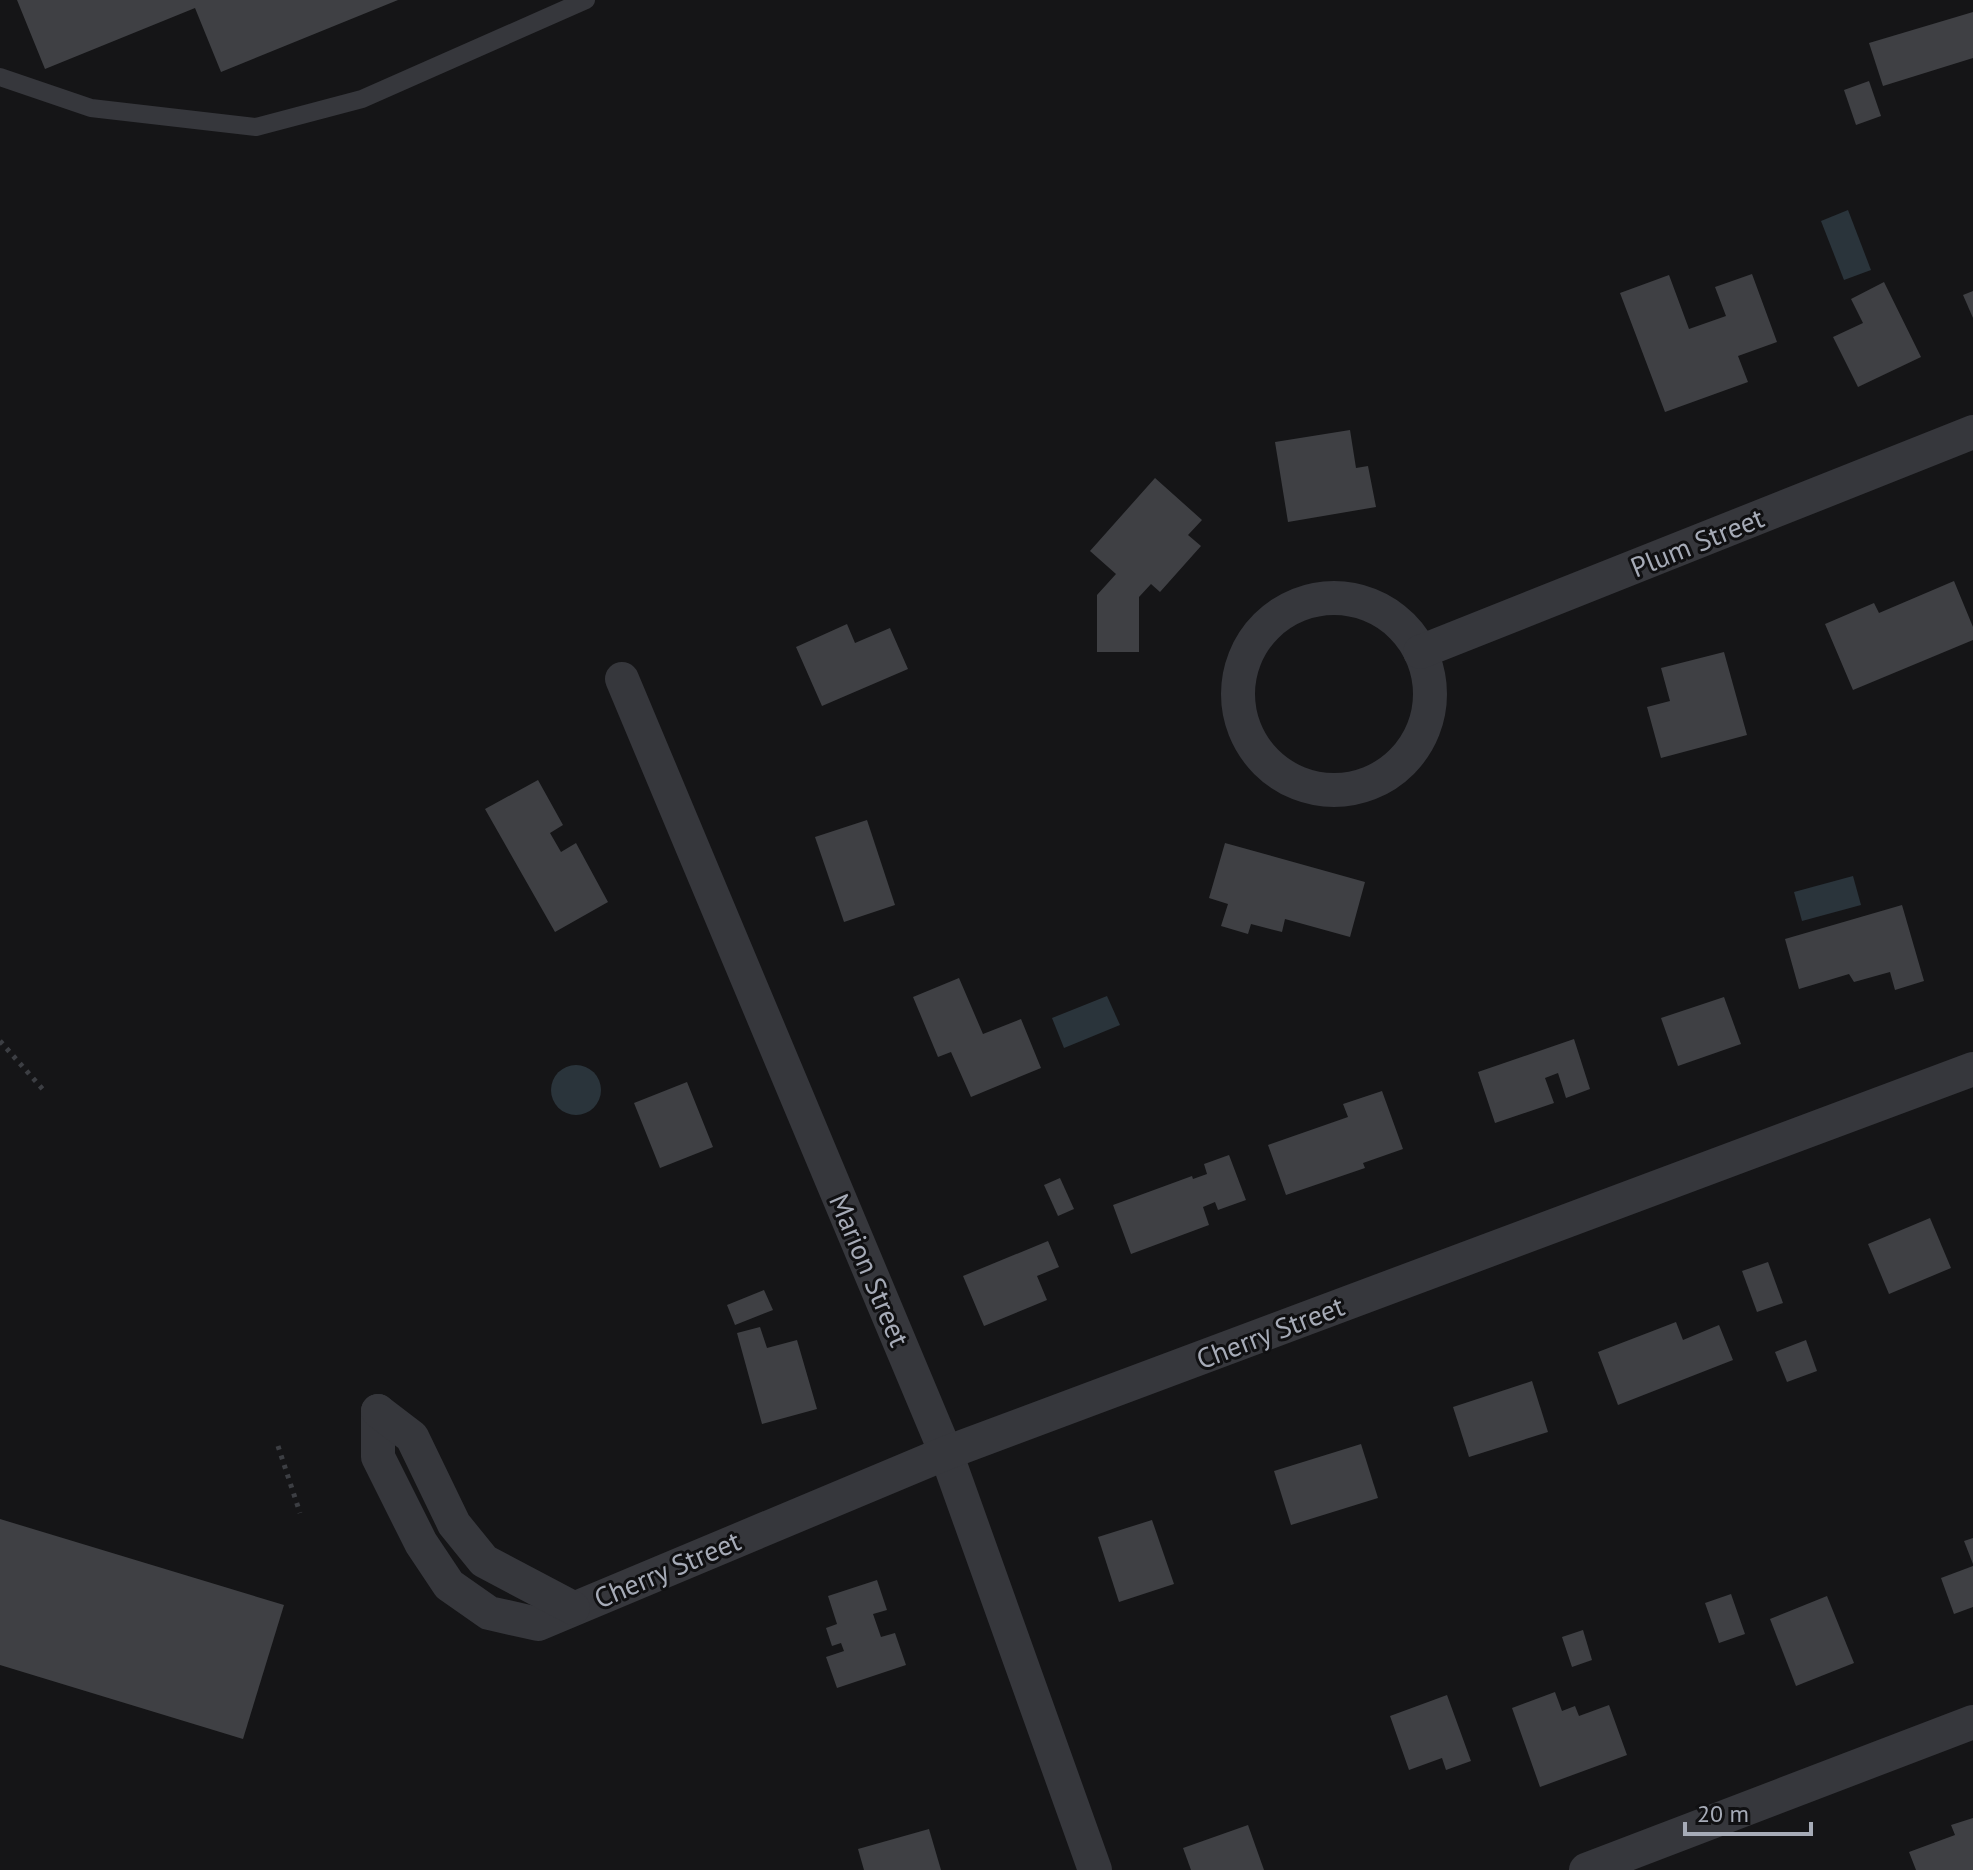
<svg xmlns="http://www.w3.org/2000/svg" width="1973" height="1870" viewBox="0 0 1973 1870" font-family="'PT Sans',sans-serif">
	<style>
		.water { fill: #2a343b }
		.building { fill: #3f4044 }
		.lines { fill: none; stroke-linecap: round; stroke-linejoin: round }
		.path { stroke: #3c3e43; stroke-width: 5; stroke-dasharray: 4 6; stroke-linecap: butt }
		.lane { stroke: #36373c; stroke-width: 18 }
		.street { stroke: #36373c; stroke-width: 34 }
		.labels { text-anchor: middle; dominant-baseline: central; stroke-width: 6; stroke-linejoin: round; paint-order: stroke }
		.street-label { font-size: 28px; fill: #a6abb7; stroke: #101012 }
	</style>
	<rect width="100%" height="100%" fill="#151517"/>
	<!-- water -->
	<g class="water">
		<polygon points="1848,210 1871,270 1844,280 1821,221"/>
		<polygon points="1853,876 1861,905 1802,921 1794,892"/>
		<polygon points="1107,996 1120,1025 1064,1048 1052,1018"/>
		<circle cx="576" cy="1090" r="25"/>
	</g>
	<!-- building -->
	<g class="building">
		<polygon points="17,0 398,0 221,72 195,8 45,69"/>
		<polygon points="1973,12 1973,58 1883,86 1869,43"/>
		<polygon points="1869,81 1881,116 1856,125 1844,90"/>
		<polygon points="1752,274 1777,342 1738,356 1748,382 1665,412 1620,293 1669,275 1689,329 1726,316 1715,287"/>
		<polygon points="1884,282 1921,357 1858,387 1833,337 1863,323 1851,299"/>
		<polygon points="1973,291 1973,318 1963,295"/>
		<polygon points="1350,430 1356,468 1368,466 1376,507 1288,522 1275,442"/>
		<polygon points="1155,478 1202,520 1188,535 1201,546 1160,592 1151,584 1139,597 1139,652 1097,652 1097,595 1116,574 1090,551"/>
		<polygon points="1954,581 1973,627 1973,640 1853,690 1825,624 1874,603 1879,613"/>
		<polygon points="847,624 855,643 890,628 908,669 822,706 796,647"/>
		<polygon points="1724,652 1747,735 1661,758 1647,707 1670,701 1661,668"/>
		<polygon points="538,780 563,825 550,833 561,852 576,843 608,902 555,932 485,809"/>
		<polygon points="867,820 895,905 844,922 815,837"/>
		<polygon points="1225,843 1365,882 1350,937 1285,919 1282,932 1251,924 1248,934 1221,926 1228,904 1209,898"/>
		<polygon points="1902,905 1924,981 1895,990 1890,972 1854,982 1849,974 1799,989 1785,939"/>
		<polygon points="959,978 983,1034 1021,1019 1041,1068 971,1097 951,1052 938,1057 913,997"/>
		<polygon points="1724,997 1741,1044 1678,1066 1661,1018"/>
		<polygon points="1574,1039 1590,1089 1566,1098 1558,1073 1545,1078 1554,1103 1495,1123 1478,1072"/>
		<polygon points="687,1082 713,1147 660,1168 634,1103"/>
		<polygon points="1382,1091 1403,1149 1363,1163 1365,1168 1286,1195 1268,1145 1348,1117 1343,1104"/>
		<polygon points="1229,1155 1246,1200 1218,1210 1215,1202 1203,1207 1209,1225 1131,1254 1113,1205 1192,1176 1193,1179 1207,1174 1204,1164"/>
		<polygon points="1060,1178 1074,1209 1058,1216 1044,1185"/>
		<polygon points="1930,1218 1951,1268 1889,1294 1868,1244"/>
		<polygon points="1048,1241 1059,1267 1037,1276 1047,1300 984,1326 963,1276"/>
		<polygon points="1768,1262 1783,1303 1757,1312 1742,1271"/>
		<polygon points="764,1290 773,1310 735,1325 727,1305"/>
		<polygon points="1676,1322 1683,1340 1719,1325 1733,1360 1618,1405 1598,1352"/>
		<polygon points="760,1327 767,1348 797,1340 817,1409 762,1424 737,1333"/>
		<polygon points="1806,1340 1817,1371 1787,1382 1775,1352"/>
		<polygon points="1532,1381 1548,1432 1469,1457 1453,1407"/>
		<polygon points="1361,1444 1378,1498 1291,1525 1274,1471"/>
		<polygon points="0,1519 284,1605 243,1739 0,1665"/>
		<polygon points="1152,1520 1174,1584 1119,1602 1098,1537"/>
		<polygon points="1973,1538 1973,1564 1964,1541"/>
		<polygon points="1973,1566 1973,1607 1954,1614 1941,1578"/>
		<polygon points="877,1580 887,1610 873,1614 881,1637 895,1633 906,1665 837,1688 826,1657 844,1651 841,1643 832,1646 826,1628 837,1624 828,1596"/>
		<polygon points="1731,1594 1745,1634 1719,1643 1705,1603"/>
		<polygon points="1827,1596 1854,1663 1796,1686 1770,1619"/>
		<polygon points="1583,1630 1592,1660 1572,1667 1562,1637"/>
		<polygon points="1555,1692 1562,1711 1575,1706 1579,1716 1609,1705 1627,1755 1540,1787 1512,1708"/>
		<polygon points="1447,1695 1471,1761 1446,1770 1442,1758 1409,1770 1390,1716"/>
		<polygon points="1973,1818 1973,1870 1916,1870 1909,1852 1955,1835 1951,1825"/>
		<polygon points="1248,1825 1264,1870 1191,1870 1183,1848"/>
		<polygon points="929,1829 941,1870 864,1870 858,1849"/>
	</g>
	<g class="lines">
		<!-- path -->
		<g class="path">
			<polyline points="0,1041 46,1093"/>
			<polyline points="278,1446 300,1513"/>
		</g>
		<!-- lane -->
		<polyline class="lane" points="0,77 91,108 256,127 362,99 586,0"/>
		<!-- street -->
		<g class="street">
			<circle cx="1334" cy="694" r="96"/>
			<polyline points="1420,652 1973,432"/>
			<polyline points="622,679 946,1453 1095,1870"/>
			<polyline points="378,1411 378,1457 421,1543 449,1585 489,1613 538,1624 946,1453 1973,1069"/>
			<polyline points="378,1411 412,1437 454,1524 484,1561 573,1608"/>
			<polyline points="1586,1870 1973,1722"/>
		</g>
	</g>
	<g class="labels">
		<!-- street labels -->
		<g class="street-label">
			<text transform="translate(1697 542) rotate(-22)">Plum Street</text>
			<text transform="translate(870 1270) rotate(67)">Marion Street</text>
			<text transform="translate(1270 1332) rotate(-21)">Cherry Street</text>
			<text transform="translate(667 1569) rotate(-23)">Cherry Street</text>
		</g>
	</g>
	<!-- scale -->
	<path d="M1685 1822v12h126v-12" fill="none" stroke="#a6abb7" stroke-width="4"/>
	<text x="1697" y="1822" font-size="24" fill="#a6abb7" stroke="#101012" stroke-width="6" paint-order="stroke">20 m</text>
</svg>
